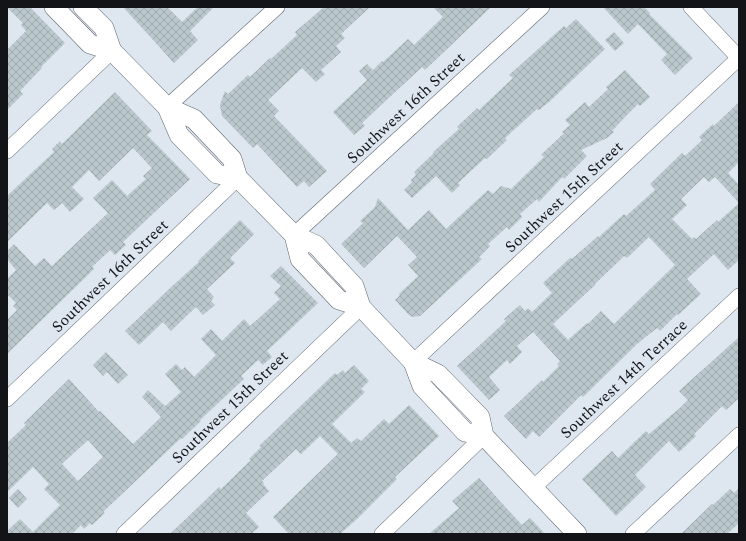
<svg xmlns="http://www.w3.org/2000/svg" width="746" height="541" viewBox="0 0 746 541" font-family="Spectral,serif">
	<style>
		.building { fill: url(#building-cross-hatch); fill-rule: evenodd }
		.lines { fill: none; stroke-linecap: round; stroke-linejoin: round }
		.minor-casing { stroke: #5e656e; stroke-width: 16 }
		.major-casing { stroke: #5e656e; stroke-width: 20 }
		.minor { stroke: #fff; stroke-width: 15 }
		.major { stroke: #fff; stroke-width: 19 }
		.labels { text-anchor: middle; dominant-baseline: central; stroke-width: 4; stroke-linejoin: round; paint-order: stroke }
		.street-label { font-size: 16px; fill: #121418; stroke: #dee6f0 }
	</style>
	<defs>
		<pattern id="building-cross-hatch" width="8" height="8" patternUnits="userSpaceOnUse"><rect width="8" height="8" fill="#bac7cc"/><path d="M0 0l8 8M0 8l8-8" fill="none" stroke="#9faaae"/></pattern>
	</defs>
	<rect width="100%" height="100%" fill="#dee6f0"/>
	<!-- building -->
	<g class="building">
		<polygon points="7,7 30,7 65,43 41,67 42,68 20,91 23,94 7,110 7,50 26,31 21,25 23,23"/>
		<polygon points="123,7 167,7 182,22 198,7 214,7 190,31 198,40 174,63"/>
		<polygon points="324,7 370,7 341,34 345,38 336,46 341,52 321,70 325,74 316,82 302,68 268,100 279,111 274,116 327,171 309,187 304,181 297,187 257,144 253,148 222,116 220,105 225,91 228,94 248,75 250,77 270,58 271,59 297,35 295,32"/>
		<polygon points="433,7 491,7 425,70 422,67 362,123 365,126 354,135 333,112 367,80 359,71 367,64 373,70 382,61 383,62 408,39 414,45 443,17"/>
		<polygon points="603,7 644,7 650,13 649,14 693,58 675,75 661,60 667,54 638,24 628,34"/>
		<polygon points="576,19 605,49 549,102 539,110 537,109 505,138 507,140 487,159 485,158 458,183 460,185 452,193 436,176 412,198 404,190 412,182 411,180 416,175 414,172 434,153 433,152 459,129 457,127 477,108 479,110 513,78 509,75 564,26 566,28"/>
		<polygon points="614,32 624,43 615,51 605,40"/>
		<polygon points="625,70 650,97 640,106 638,104 628,114 612,131 614,132 607,138 581,150 587,156 564,179 562,177 539,202 537,199 520,214 522,217 509,230 507,227 488,244 490,246 479,257 482,259 420,316 413,317 409,315 395,300 400,295 399,294 418,276 408,265 417,257 397,236 364,268 341,244 363,223 360,221 375,207 378,198 408,230 429,210 446,229 488,190 493,194 501,186 511,189 544,157 541,155 564,133 562,132 570,125 565,120 585,102 589,107 608,89 606,87"/>
		<polygon points="115,92 152,131 147,135 190,179 123,242 126,245 115,255 110,250 92,267 94,269 7,354 7,320 17,310 13,306 16,303 7,294 7,279 16,270 7,259 7,251 14,244 35,266 44,258 52,266 108,213 93,198 112,180 127,196 146,179 143,176 152,168 133,148 99,181 89,170 72,187 84,199 70,212 62,203 54,210 47,203 7,242 7,196 54,152 52,149 60,141 62,144"/>
		<path d="M739 102V162L728 173 739 185V260L728 270 714 254 687 279 701 294 678 315 677 314 660 331 657 328 637 344 583 397 581 395 539 437 533 431 526 439 504 416 542 380 543 382 559 366 557 364 560 361 533 332 517 346 522 352 510 364 507 360 489 377 500 390 489 400 457 366 506 321 504 319 520 305 525 311 528 308 532 312 552 293 543 283 570 258 572 259 598 236 599 237 624 214 626 216 655 190 650 184 682 153 685 156 702 140 699 137 713 124 714 126ZM704 177 709 182 715 177 739 203 718 222 717 220 696 239 694 237 692 239 672 219 687 205 681 199ZM649 237 675 265 614 324 601 311 588 324 587 323 568 340 553 324 595 285V284L624 256 627 258Z"/>
		<polygon points="240,220 254,234 230,258 235,263 207,289 214,297 211,301 215,305 203,315 196,307 171,331 163,322 139,345 125,331 169,289 199,262 198,261"/>
		<path d="M281 266 318 303 267 351 272 357 263 365 258 360 241 376 244 379 200 420 201 421 182 439 181 438 103 512 105 513 92 525 90 523 84 529 81 525 72 534H7V531L20 519 33 532 60 505 44 489 49 484 33 467 7 492V443L26 425 24 423 69 379 99 412 100 411 133 444 161 417 142 397 148 390 165 406 181 392 165 374 176 364 182 370 185 367 194 377 216 355 201 339 211 329 222 341 244 319 250 326 280 299 274 293 281 286 270 276ZM88 440 103 457 78 481 62 464Z"/>
		<polygon points="739,337 739,398 726,410 722,406 694,434 696,436 679,452 669,441 635,475 646,487 616,516 582,479 612,451 618,458 646,431 649,434 680,408 688,400 679,391"/>
		<polygon points="106,352 128,375 118,384 107,372 103,376 93,365"/>
		<polygon points="354,365 369,381 361,389 365,392 332,424 351,443 357,438 361,441 384,419 389,424 409,405 439,436 395,477 397,479 357,519 340,534 289,534 273,517 338,454 320,436 301,454 296,449 262,481 264,483 263,484 269,491 246,513 259,527 251,534 170,534 219,487 221,489 251,460 249,459 261,447 259,446 335,373 337,375 343,370 345,373"/>
		<polygon points="479,478 522,525 530,518 545,534 429,534 459,508 452,501"/>
		<polygon points="739,488 739,523 727,534 681,534 712,504 713,505 730,489 734,493"/>
		<polygon points="18,489 27,499 18,508 9,498"/>
	</g>
	<g class="lines">
		<!-- minor casing -->
		<g class="minor-casing">
			<g id="minor">
				<polyline points="691,7 739,58"/>
				<polyline points="167,107 277,7"/>
				<polyline points="7,151 112,51"/>
				<polyline points="294,235 542,7"/>
				<polyline points="413,362 739,58"/>
				<polyline points="7,399 238,178"/>
				<polyline points="533,488 739,296"/>
				<polyline points="124,534 361,307"/>
				<polyline points="382,534 484,436"/>
				<polyline points="633,534 739,435"/>
			</g>
		</g>
		<!-- major casing -->
		<g class="major-casing">
			<g id="major">
				<polyline points="54,7 90,44 112,51"/>
				<polyline points="83,7 104,28 112,51 167,107 194,119 232,159 238,178 294,235 316,245 354,286 361,307 413,362 438,374 480,417 484,436 577,534"/>
				<polyline points="167,107 179,135 217,174 238,178"/>
				<polyline points="294,235 300,259 339,300 361,307"/>
				<polyline points="413,362 422,386 465,432 484,436"/>
			</g>
		</g>
		<!-- minor -->
		<use href="#minor" class="minor"/>
		<!-- major -->
		<use href="#major" class="major"/>
	</g>
	<g class="labels">
		<!-- street labels -->
		<g class="street-label">
			<text transform="translate(406 108) rotate(-43)">Southwest 16th Street</text>
			<text transform="translate(564 197) rotate(-43)">Southwest 15th Street</text>
			<text transform="translate(110 276) rotate(-44)">Southwest 16th Street</text>
			<text transform="translate(624 379) rotate(-43)">Southwest 14th Terrace</text>
			<text transform="translate(230 407) rotate(-44)">Southwest 15th Street</text>
		</g>
	</g>
	<!-- border -->
	<rect width="746" height="541" fill="none" stroke="#121418" stroke-width="16"/>
</svg>
